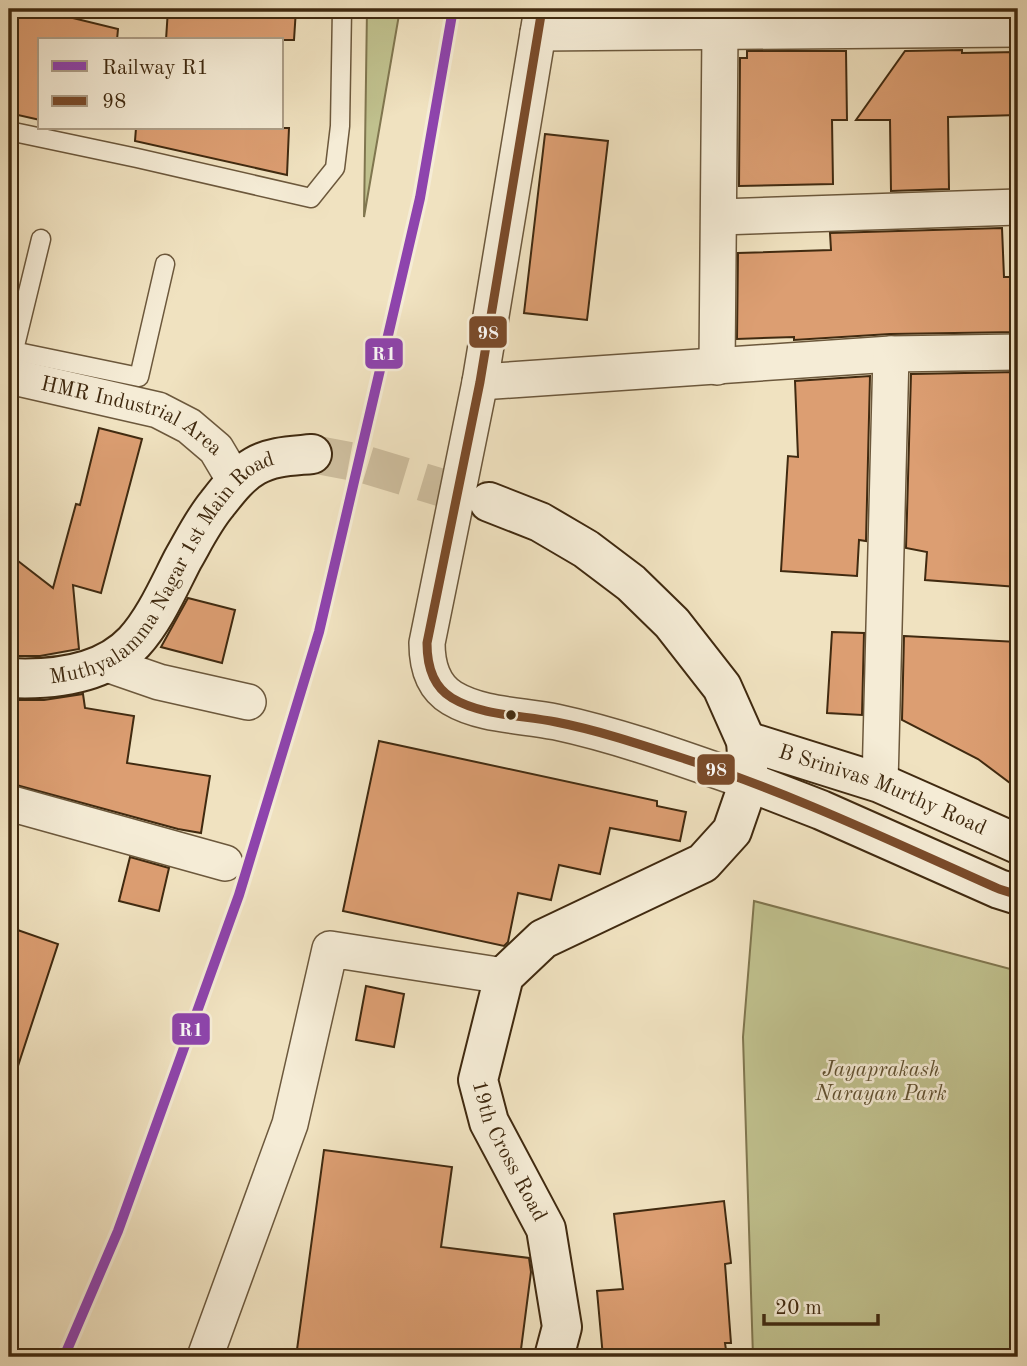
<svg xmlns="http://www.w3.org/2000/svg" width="1027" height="1366" viewBox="0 0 1027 1366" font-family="'Old Standard TT',serif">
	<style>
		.green { fill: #c0c18e; stroke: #80764f; stroke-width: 2 }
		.building { fill: #dc9e72; stroke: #402a10; stroke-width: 2 }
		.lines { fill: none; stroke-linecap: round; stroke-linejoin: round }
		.secondary-tunnel { stroke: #cdbd9d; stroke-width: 38; stroke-dasharray: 38 19; stroke-linecap: butt }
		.lane-casing { stroke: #6c583c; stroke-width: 21 }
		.street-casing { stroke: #6c583c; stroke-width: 38 }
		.secondary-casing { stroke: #402a10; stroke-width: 42 }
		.lane { stroke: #f5ecd6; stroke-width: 18 }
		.street { stroke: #f5ecd6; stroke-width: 35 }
		.secondary { stroke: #f5ecd6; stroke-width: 38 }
		.bus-1-casing { stroke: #f5ecd6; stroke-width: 14 }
		.bus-1 { stroke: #7a4b2a; stroke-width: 9 }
		.rail-1-casing { stroke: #f5ecd6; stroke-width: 16 }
		.rail-1 { stroke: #8e44ad; stroke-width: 10 }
		.bus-dot { fill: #402a10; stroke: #f5ecd6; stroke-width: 2.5 }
		.labels { text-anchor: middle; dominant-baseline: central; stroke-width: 5; stroke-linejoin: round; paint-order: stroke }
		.street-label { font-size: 21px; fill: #402a10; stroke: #f5ecd6 }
		.park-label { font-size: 21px; font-style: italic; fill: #605030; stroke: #f5ecd6 }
		.line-badge { stroke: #f5ecd6; stroke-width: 2.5 }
		.badge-label { font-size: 19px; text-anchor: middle; font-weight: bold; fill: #fff }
	</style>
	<rect width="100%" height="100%" fill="#f0e2c0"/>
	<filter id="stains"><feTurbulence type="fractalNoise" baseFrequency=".00286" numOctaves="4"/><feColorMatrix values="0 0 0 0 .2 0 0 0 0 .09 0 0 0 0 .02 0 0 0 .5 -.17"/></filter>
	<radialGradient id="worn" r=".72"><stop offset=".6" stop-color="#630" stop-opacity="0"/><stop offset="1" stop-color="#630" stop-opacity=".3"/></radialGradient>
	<!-- green -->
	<g class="green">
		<polygon points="367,9 400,9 364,217"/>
		<polygon points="754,901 1018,971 1018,1357 753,1357 743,1037"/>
	</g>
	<!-- building -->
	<g class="building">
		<polygon points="9,9 36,9 118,29 117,40 40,40 40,120 9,113"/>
		<polygon points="168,9 296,9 294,40 166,40"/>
		<polygon points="962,50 962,53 1018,52 1018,115 948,117 949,189 891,191 890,120 856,120 905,51"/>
		<polygon points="747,51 846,51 847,120 832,120 833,184 739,186 740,58 747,58"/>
		<polygon points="136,128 289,128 287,175 135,141"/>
		<polygon points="545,134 608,141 587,320 524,313"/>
		<polygon points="1002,228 1004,277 1018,277 1018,332 890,334 794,340 794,337 737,339 738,253 831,250 830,233"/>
		<polygon points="1018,372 1018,587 925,580 927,552 906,548 911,374"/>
		<polygon points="870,376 866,541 859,540 857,576 781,571 788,456 798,457 795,381"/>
		<polygon points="99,428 142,439 101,593 73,585 79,649 40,656 9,656 9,554 53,588 76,504 80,505"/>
		<polygon points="188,598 235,610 222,663 161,647"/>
		<polygon points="832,632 864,633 862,715 827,713"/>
		<polygon points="904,636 1018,642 1018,789 978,759 902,720"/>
		<polygon points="83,694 85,708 134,716 127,763 210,776 201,833 178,829 9,783 9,700 44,700"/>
		<polygon points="379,741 657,801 657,806 686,812 680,841 610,828 600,874 559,865 551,900 518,893 508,942 504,946 343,911"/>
		<polygon points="130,857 169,868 159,911 119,901"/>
		<polygon points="9,927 58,944 15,1075 9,1074"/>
		<polygon points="366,986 404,994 394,1047 356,1040"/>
		<polygon points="324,1150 452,1167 441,1247 529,1258 531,1272 520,1357 296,1357"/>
		<polygon points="724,1201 731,1263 725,1264 731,1343 725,1343 727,1357 603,1357 597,1291 623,1289 614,1214"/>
	</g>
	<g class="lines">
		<!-- secondary-tunnel -->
		<polyline class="secondary-tunnel" points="312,454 360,463 489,502"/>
		<!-- lane casing -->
		<g class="lane-casing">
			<g id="lane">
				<polyline points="9,131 137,158 311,198 335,168 340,126 342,9"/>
				<polyline points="13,351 139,377 165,264"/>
				<polyline points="11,362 41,239"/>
			</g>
		</g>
		<!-- street casing -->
		<g class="street-casing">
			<g id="street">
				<path d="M542 9 480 382 427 643C427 664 432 686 452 698 482 716 523 715 556 722 621 736 686 760 749 782"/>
				<polyline points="538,33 1018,29"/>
				<polyline points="720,217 1018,207"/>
				<polyline points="717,367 720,31"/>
				<path id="s1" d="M9 376 158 410 189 426 216 449 235 481"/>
				<polyline points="480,382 891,354 1018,352"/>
				<polyline points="104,663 159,682 248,702"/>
				<polyline points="880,783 891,354"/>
				<polyline points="9,803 225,863"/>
				<polyline points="205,1357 290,1124 330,949 504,976"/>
			</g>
		</g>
		<!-- secondary casing -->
		<g class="secondary-casing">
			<g id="secondary">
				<path id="s2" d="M489 502 540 522 586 549 631 583 672 623 722 687 746 741 749 782 732 831 703 863 543 939 504 976 478 1080 489 1122 546 1229 562 1327 554 1357"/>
				<path id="s3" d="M9 678C51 680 103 675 134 642 155 619 169 586 183 559 194 540 203 521 217 504 228 490 239 475 255 466 272 456 292 456 312 454"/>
				<path id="s4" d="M746 741 880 783 1018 844"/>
				<polyline points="749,782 821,810 999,889 1018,895"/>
			</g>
		</g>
		<!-- lane -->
		<use href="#lane" class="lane"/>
		<!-- street -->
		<use href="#street" class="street"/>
		<!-- secondary -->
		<use href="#secondary" class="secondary"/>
		<!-- bus-1 casing -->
		<g class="bus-1-casing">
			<path id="bus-1" d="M542 9 480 382 427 643C427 664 432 686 452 698 482 716 522 715 556 722 597 730 639 744 679 757 789 792 893 842 999 889L1018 895"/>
		</g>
		<!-- bus-1 -->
		<use href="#bus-1" class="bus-1"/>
		<!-- rail-1 casing -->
		<g class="rail-1-casing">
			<polyline id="rail-1" points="64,1357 118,1231 239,895 319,632 420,198 453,9"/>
		</g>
		<!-- rail-1 -->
		<use href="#rail-1" class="rail-1"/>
	</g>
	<!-- markers -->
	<circle class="bus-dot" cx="511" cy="715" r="6"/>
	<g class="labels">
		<!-- street labels -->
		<g class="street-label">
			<text stroke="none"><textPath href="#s1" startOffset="130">HMR Industrial Area</textPath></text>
			<text stroke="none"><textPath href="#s3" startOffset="205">Muthyalamma Nagar 1st Main Road</textPath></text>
			<text stroke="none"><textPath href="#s4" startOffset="145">B Srinivas Murthy Road</textPath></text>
			<text stroke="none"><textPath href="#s2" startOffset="914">19th Cross Road</textPath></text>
		</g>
		<!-- park labels -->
		<g class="park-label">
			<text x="881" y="1070">Jayaprakash<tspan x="881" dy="24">Narayan Park</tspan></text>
		</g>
	</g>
	<g class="line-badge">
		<rect x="468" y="315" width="40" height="34" rx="7" fill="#7a4b2a"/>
		<rect x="364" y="337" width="40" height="33" rx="7" fill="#8e44ad"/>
		<rect x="696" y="753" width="40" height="33" rx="7" fill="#7a4b2a"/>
		<rect x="171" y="1012" width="40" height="34" rx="7" fill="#8e44ad"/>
	</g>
	<g class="badge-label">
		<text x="488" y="339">98</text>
		<text x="384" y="360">R1</text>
		<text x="716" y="776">98</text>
		<text x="191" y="1036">R1</text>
	</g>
	<!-- margin -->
	<rect width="1027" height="1366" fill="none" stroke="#f0e2c0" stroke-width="35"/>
	<rect x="10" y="10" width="1006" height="1345" fill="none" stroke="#402a10" stroke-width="3.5"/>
	<rect x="18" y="18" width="992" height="1331" fill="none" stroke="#402a10" stroke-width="2"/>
	<!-- legend -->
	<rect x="38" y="38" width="245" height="91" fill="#f5ecd6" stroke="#ad9e87" stroke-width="2"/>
	<rect x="52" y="61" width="35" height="10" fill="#8e44ad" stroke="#ad9e87" stroke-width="2"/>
	<text x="102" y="74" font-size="21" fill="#402a10">Railway R1</text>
	<rect x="52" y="96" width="35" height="10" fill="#7a4b2a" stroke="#ad9e87" stroke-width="2"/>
	<text x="102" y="108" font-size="21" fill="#402a10">98</text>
	<!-- scale -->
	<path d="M764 1314v10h114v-10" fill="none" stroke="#402a10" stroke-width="3.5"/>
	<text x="775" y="1314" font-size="21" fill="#402a10" stroke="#f5ecd6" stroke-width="5" paint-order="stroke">20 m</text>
	<rect width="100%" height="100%" filter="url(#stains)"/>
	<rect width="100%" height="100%" fill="url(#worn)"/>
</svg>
